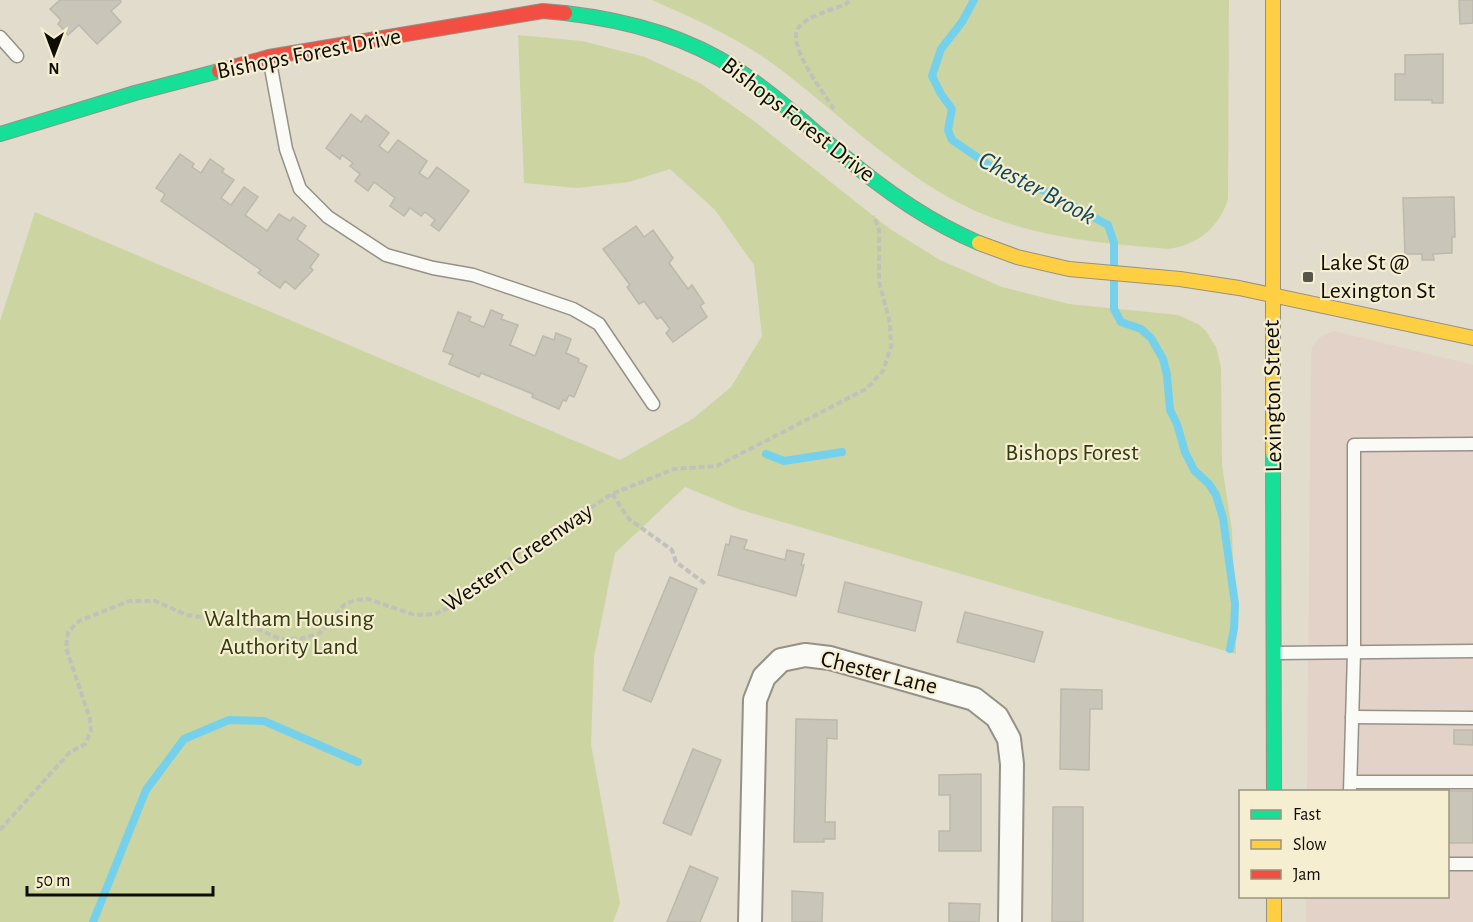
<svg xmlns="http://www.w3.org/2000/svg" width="1473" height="922" viewBox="0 0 1473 922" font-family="'Alegreya Sans',sans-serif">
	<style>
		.commercial { fill: #e2d2c7 }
		.green { fill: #ccd5a1 }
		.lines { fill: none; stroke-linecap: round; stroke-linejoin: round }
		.stream { stroke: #75d1eb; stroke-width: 8 }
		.building { fill: #c9c6b9; stroke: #bcb8ab; stroke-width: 1.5 }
		.lane-casing { stroke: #959185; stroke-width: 15 }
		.street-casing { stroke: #959185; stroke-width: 26 }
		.fast-casing { stroke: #959185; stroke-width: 16 }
		.slow-casing { stroke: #959185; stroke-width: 16 }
		.jam-casing { stroke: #959185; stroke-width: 16 }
		.path { stroke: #c1c0bb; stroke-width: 4; stroke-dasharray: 6 3; stroke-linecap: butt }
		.lane { stroke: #fafaf7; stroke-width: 12 }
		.street { stroke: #fafaf7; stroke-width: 22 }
		.fast { stroke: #16e098; stroke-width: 14 }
		.slow { stroke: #ffcf43; stroke-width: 14 }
		.jam { stroke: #f24e42; stroke-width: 14 }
		.poi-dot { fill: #58554a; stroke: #f6eed1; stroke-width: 2 }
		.labels { text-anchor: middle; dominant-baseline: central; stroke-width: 4.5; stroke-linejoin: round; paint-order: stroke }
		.street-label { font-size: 24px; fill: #0f0c04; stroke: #f6eed1 }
		.poi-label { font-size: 24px; fill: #0f0c04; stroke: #f6eed1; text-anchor: start }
		.park-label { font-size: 24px; fill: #313a10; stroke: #f6eed1 }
		.water-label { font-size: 26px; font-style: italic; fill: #11495b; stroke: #f6eed1 }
	</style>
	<rect width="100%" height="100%" fill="#e1dccc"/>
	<!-- commercial -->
	<polygon class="commercial" points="1334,331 1473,365 1473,922 1306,922 1306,897 1448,896 1448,792 1307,791 1311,358 1312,347 1318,340 1323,335"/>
	<!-- green -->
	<g class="green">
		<path d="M652 0H1229L1228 200C1218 228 1198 245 1168 249 1098 243 1025 237 961 204 893 169 837 112 776 66 738 38 695 19 652 0Z"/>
		<polygon points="518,35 582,41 645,57 700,83 750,118 890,229 940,260 1002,287 1069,304 1178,315 1198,324 1206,331 1216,347 1221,367 1222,465 1232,530 1236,654 741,510 685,487 615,553 594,657 591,744 620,903 613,922 0,922 0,321 35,212 620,460 694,418 731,387 762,336 754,265 715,210 670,169 629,182 577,188 524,183"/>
	</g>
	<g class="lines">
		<!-- stream -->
		<g class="stream">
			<polyline points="974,0 962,22 941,49 932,76 941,94 952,109 948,130 952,140 1008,178 1045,191 1108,225 1114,243 1114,265"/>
			<polyline points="1114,280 1114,309 1121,322 1141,329 1151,338 1163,359 1167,375 1170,410 1177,424 1185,452 1194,470 1209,484 1216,495 1223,518 1235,604 1234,629 1230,649"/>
			<polyline points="766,454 784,461 842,452"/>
			<polyline points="93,922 146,790 184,739 229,720 264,721 358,762"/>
		</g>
	</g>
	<!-- building -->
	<g class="building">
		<polygon points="60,0 120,0 121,2 111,11 121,22 97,44 79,25 68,35 58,24 61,20 50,9"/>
		<polygon points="1459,0 1473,0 1473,23 1460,24"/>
		<polygon points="1443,54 1443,103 1432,103 1432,100 1395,100 1395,74 1405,74 1405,55"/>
		<polygon points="351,114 361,122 366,115 389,133 379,146 388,153 398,140 427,161 419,173 428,179 437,167 469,191 439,231 431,225 435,220 425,212 421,216 410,208 404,216 390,206 395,198 374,182 368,191 355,181 360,174 350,166 353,163 342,155 340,159 326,148"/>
		<polygon points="180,154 194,164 192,167 201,173 210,159 224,169 222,172 234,180 221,198 231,205 244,187 258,197 245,215 267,231 279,214 290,221 293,217 306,226 297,239 319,255 310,267 313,270 295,289 285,281 280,288 258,273 261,270 161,201 165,194 156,188"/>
		<polygon points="1454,197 1455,237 1452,237 1452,253 1433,254 1434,260 1422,260 1422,254 1405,254 1403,198"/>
		<polygon points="636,226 644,237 653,230 673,258 669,263 688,289 692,285 704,303 700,306 707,317 673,342 666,333 670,329 661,317 657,319 644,301 639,304 627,287 630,285 603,249"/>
		<polygon points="491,310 503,315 501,319 518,325 510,345 535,356 543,336 554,340 556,333 571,339 566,353 579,359 578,362 587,366 574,397 569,395 566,401 563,400 559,409 532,397 533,394 481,373 479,377 449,364 453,355 443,351 458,312 471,317 469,321 484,327"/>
		<polygon points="731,536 747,540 744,549 785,560 787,550 804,554 801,565 804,565 796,596 718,575 726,544 729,545"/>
		<polygon points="670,577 697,589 651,702 623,690"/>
		<polygon points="845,582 922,602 915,631 838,612"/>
		<polygon points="965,612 1043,632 1034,662 957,642"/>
		<polygon points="1061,689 1102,690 1102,709 1090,709 1089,770 1060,769"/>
		<polygon points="796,719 837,720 837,739 827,738 825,822 835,822 835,839 824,839 824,842 794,842"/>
		<polygon points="1454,730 1473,730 1473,745 1454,744"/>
		<polygon points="693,749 721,760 691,835 663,823"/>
		<polygon points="981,774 981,851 939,851 939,831 950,831 950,795 939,795 939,775"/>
		<polygon points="1379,791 1473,791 1473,843 1448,843 1448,792"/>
		<polygon points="1053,807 1083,807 1083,922 1052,922"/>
		<polygon points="690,866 718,878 700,922 667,922"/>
		<polygon points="792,891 823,893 822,922 792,922"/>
		<polygon points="949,903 980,904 979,922 949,922"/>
	</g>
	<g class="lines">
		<!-- lane casing -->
		<g class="lane-casing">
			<g id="lane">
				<polyline points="0,37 17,56"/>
				<polyline points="269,57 286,149 300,189 328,217 386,255 433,268 473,275 573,309 599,324 653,404"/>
				<polyline points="1276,653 1473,651"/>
				<polyline points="1352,717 1473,718"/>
				<polyline points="1351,782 1473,782"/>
				<polyline points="1350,792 1354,653 1354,445 1473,444"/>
				<polyline points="1448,864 1473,864"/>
			</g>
		</g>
		<!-- street casing -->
		<g class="street-casing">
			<polyline id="street" points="750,922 755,700 764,677 781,660 805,655 830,658 974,699 997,717 1009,739 1012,764 1010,922"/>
		</g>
		<!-- fast casing -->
		<g class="fast-casing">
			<g id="fast">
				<path d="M565 13C625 20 685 35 736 69 773 93 805 124 839 152 882 189 927 221 979 243"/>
				<polyline points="0,134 135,93 219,71"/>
				<polyline points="1273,453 1274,792"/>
			</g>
		</g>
		<!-- slow casing -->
		<g class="slow-casing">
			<g id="slow">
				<polyline points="1273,0 1273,453"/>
				<polyline points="979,243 1017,257 1069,269 1180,279 1239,288 1473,338"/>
				<polyline points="1274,896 1274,922"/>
			</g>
		</g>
		<!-- jam casing -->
		<g class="jam-casing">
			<polyline id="jam" points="219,71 269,57 543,11 565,13"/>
		</g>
		<!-- path -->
		<g class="path">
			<path d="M834 109C824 93 785 44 799 27 809 15 832 10 846 4L850 0"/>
			<polyline points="612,494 629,519 672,550 676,562 707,585"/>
			<polyline points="0,830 69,753 85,744 91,731 90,719 66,648 68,632 79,621 129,601 155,601 187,615 246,624 280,639 300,639 320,633 344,605 355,600 368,599 415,615 435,614 454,605 496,568 612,494 674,469 717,466 866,389 883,371 891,347 890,323 879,282 879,230 874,216"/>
		</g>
		<!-- lane -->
		<use href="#lane" class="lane"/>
		<!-- street -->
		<use href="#street" class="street"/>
		<!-- fast -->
		<use href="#fast" class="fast"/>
		<!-- slow -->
		<use href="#slow" class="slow"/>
		<!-- jam -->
		<use href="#jam" class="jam"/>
	</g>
	<!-- markers -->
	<rect class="poi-dot" x="1302" y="271" width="12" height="12" rx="3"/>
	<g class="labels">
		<!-- street labels -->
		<g class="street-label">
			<text transform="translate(309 54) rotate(-11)">Bishops Forest Drive</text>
			<text transform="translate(798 120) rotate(38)">Bishops Forest Drive</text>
			<text transform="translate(1273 396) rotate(-91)">Lexington Street</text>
			<text transform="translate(518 558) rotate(-34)">Western Greenway</text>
			<text transform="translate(879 673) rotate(14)">Chester Lane</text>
		</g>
		<!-- poi labels -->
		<g class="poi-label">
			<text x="1320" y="263">Lake St @<tspan x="1320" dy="28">Lexington St</tspan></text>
		</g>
		<!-- park labels -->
		<g class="park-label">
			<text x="1072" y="453">Bishops Forest</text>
			<text x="289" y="619">Waltham Housing<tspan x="289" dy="28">Authority Land</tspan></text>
		</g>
		<!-- water labels -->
		<g class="water-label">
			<text transform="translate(1037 188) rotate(28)">Chester Brook</text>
		</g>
	</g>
	<!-- legend -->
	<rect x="1239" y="790" width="210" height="108" fill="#f6eed1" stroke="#9a947f" stroke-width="1.5"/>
	<rect x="1251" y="810" width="30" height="9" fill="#16e098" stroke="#9a947f" stroke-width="1.5"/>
	<text x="1293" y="820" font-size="18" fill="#0f0c04">Fast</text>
	<rect x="1251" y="840" width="30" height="9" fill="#ffcf43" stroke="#9a947f" stroke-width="1.5"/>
	<text x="1293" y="850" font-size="18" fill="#0f0c04">Slow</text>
	<rect x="1251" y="870" width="30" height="9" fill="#f24e42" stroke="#9a947f" stroke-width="1.5"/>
	<text x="1293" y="880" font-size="18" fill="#0f0c04">Jam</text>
	<!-- north arrow -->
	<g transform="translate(54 54) rotate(180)" stroke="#f6eed1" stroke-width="4.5" paint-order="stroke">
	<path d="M0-4.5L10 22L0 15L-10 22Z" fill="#0f0c04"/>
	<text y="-9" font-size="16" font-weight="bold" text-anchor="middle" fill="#0f0c04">N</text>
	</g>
	<!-- scale -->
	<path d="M27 886v9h186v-9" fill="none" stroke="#0f0c04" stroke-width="3"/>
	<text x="36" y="886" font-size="18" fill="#0f0c04" stroke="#f6eed1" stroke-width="4.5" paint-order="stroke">50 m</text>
</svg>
